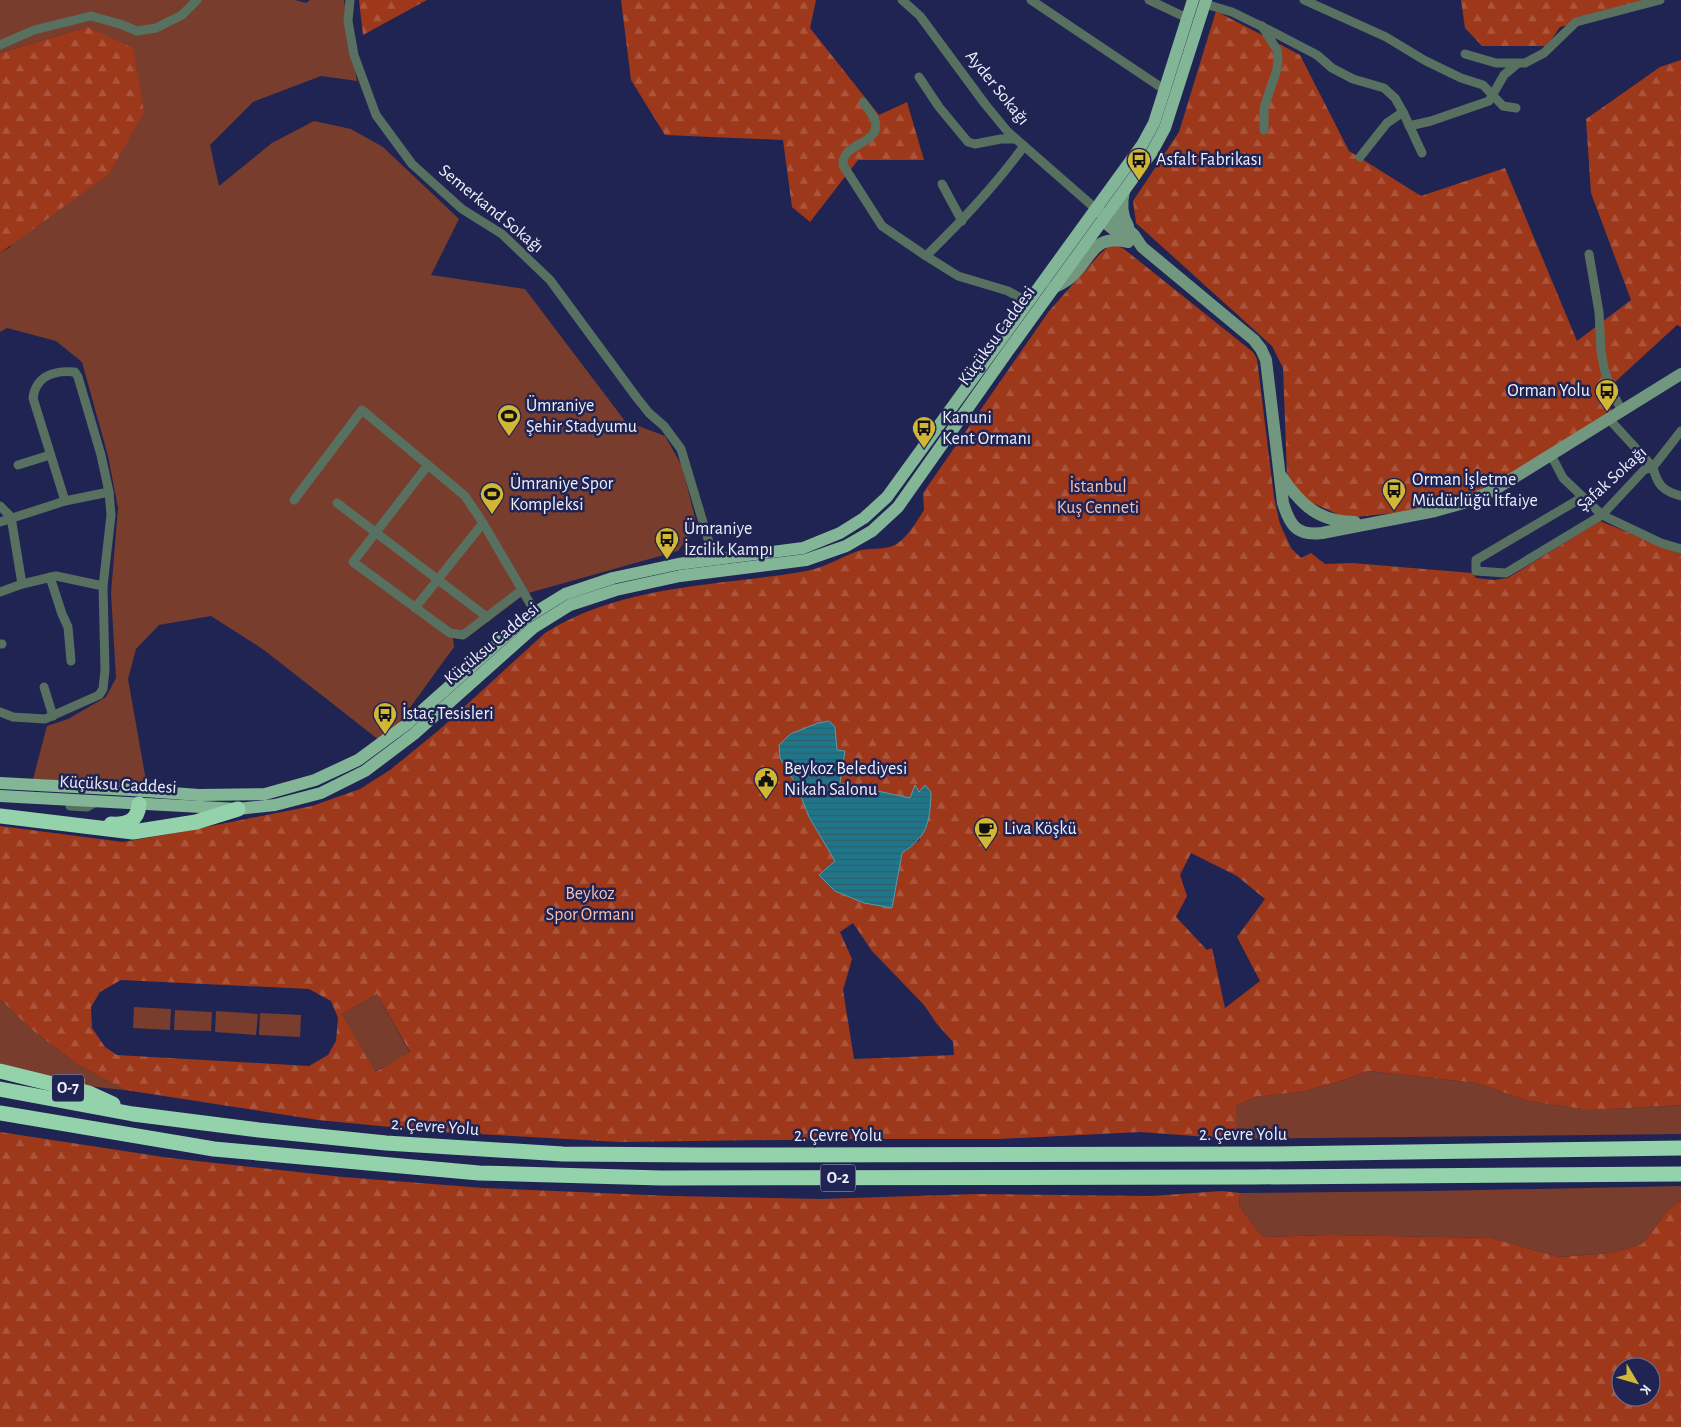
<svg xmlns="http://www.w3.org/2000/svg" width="1681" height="1427" viewBox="0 0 1681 1427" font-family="'Alegreya Sans',sans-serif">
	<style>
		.green { fill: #783d2c }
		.forest { fill: url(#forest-firs); fill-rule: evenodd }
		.water { fill: url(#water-rules); stroke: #5c9aac }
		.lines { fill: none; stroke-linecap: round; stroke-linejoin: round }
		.street { stroke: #587060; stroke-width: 9 }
		.secondary { stroke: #71987f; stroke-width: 12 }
		.primary { stroke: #83b696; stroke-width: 12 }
		.highway { stroke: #94d2ab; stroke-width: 15 }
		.labels { text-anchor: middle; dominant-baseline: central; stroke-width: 5; stroke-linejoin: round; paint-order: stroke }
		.shield { fill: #202452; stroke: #afb2c8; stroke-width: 1 }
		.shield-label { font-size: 16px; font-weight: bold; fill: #eceffb }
		.street-label { font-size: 18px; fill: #eceffb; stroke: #202452 }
		.poi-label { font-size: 18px; fill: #eceffb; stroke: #202452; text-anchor: start }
		.park-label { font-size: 18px; fill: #f6beae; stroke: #202452 }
	</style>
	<defs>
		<pattern id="forest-firs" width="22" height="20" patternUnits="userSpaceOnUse" patternTransform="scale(1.25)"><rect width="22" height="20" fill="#9d381a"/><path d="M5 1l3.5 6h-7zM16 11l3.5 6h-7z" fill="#ab553c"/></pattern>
		<pattern id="water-rules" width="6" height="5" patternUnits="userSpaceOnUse" patternTransform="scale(1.25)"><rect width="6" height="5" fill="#1e768a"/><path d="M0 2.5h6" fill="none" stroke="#355d67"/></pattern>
	</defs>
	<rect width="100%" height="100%" fill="#202452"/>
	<!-- green -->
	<g class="green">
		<polygon points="0,0 295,0 306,3 310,0 344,0 357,81 321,76 253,102 210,145 219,186 272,143 314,121 351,129 383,147 459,219 431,275 525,289 625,421 665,436 682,466 697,526 678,551 525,594 465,639 453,638 454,647 396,727 379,740 264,650 211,616 159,625 136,649 128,679 147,786 33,779 47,726 68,719 106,697 116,678 111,593 118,508 108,456 82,362 56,341 7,328 0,332 0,253 10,247 87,27 0,53"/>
		<polygon points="377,994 410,1053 374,1072 342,1014"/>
		<path d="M0 999 31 1029 78 1065 125 1090C83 1087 40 1077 0 1063Z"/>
		<polygon points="134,1007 171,1009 170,1030 133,1028"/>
		<polygon points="175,1010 212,1012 211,1031 174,1030"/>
		<polygon points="216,1011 258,1014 256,1035 215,1032"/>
		<polygon points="260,1013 301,1015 300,1037 259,1035"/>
		<polygon points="1369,1071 1476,1083 1528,1101 1582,1109 1611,1109 1681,1105 1681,1134 1236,1139 1236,1106 1255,1097 1301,1092 1335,1083"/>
		<polygon points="1681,1186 1681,1200 1668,1210 1642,1244 1611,1253 1559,1257 1491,1238 1331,1235 1263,1237 1239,1206 1240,1193 1432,1191"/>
	</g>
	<!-- forest -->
	<g class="forest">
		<polygon points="359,0 427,0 363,35"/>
		<polygon points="621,0 816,0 810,28 879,115 907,102 924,160 858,160 810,222 792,207 783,140 665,135 631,80"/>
		<polygon points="1461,0 1662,0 1560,27 1547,46 1482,46 1465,28"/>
		<polygon points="1216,11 1300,55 1349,151 1421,196 1505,168 1577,341 1631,300 1591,193 1586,119 1660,67 1681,60 1681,327 1677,325 1603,393 1614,415 1482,491 1404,512 1346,518 1306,500 1287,474 1283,368 1272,346 1136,223 1133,201 1179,132"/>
		<polygon points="87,27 133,48 144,112 109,174 0,253 0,53"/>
		<path d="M1116 245 1124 249 1253 352 1257 359 1274 497 1280 524 1291 548 1301 558 1311 553 1325 564 1352 563 1472 573 1476 578 1494 580 1508 578 1600 521 1681 554V1105L1611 1109H1582L1528 1101 1476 1083 1369 1071 1335 1083 1301 1092 1255 1097 1236 1106V1139L1140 1132 999 1139H849L620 1142 441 1132 318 1120 125 1090 78 1065 31 1029 0 999V826L123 842 176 833 312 806 360 789 390 770 439 730 545 633C621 585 716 586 801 572 822 569 839 558 858 551 870 547 888 551 898 543 909 535 917 521 924 510L923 493 1049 311 1099 255 1108 247ZM835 727 837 750 845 751 839 783 910 798 919 792 920 840 902 853 892 908 819 875 835 861 809 817 796 784 780 758 779 745 790 733ZM1191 853 1237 876 1265 899 1237 937 1260 981 1225 1008 1212 948 1207 950 1176 917 1187 896 1180 875ZM853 923 872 951 924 1005 937 1024 953 1042 954 1055 854 1059 843 990 852 959 840 932ZM121 980 309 989 331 1001 338 1018 336 1041 328 1055 309 1066 117 1055 105 1047 92 1028 91 1007 100 992ZM377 994 410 1052 375 1072 342 1014Z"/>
		<path d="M0 1132 170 1158 343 1177 484 1188 672 1196 821 1199 976 1194 1151 1196 1222 1191 1240 1193 1239 1206 1263 1237 1331 1235 1491 1238 1559 1257 1611 1253 1642 1244 1668 1210 1681 1200V1427H0ZM1621 1367H1651V1397H1621Z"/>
	</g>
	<!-- water -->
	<path class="water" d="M829 721 835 727 837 750 845 751 840 783 910 798 915 785 919 792 925 785 931 792C930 822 928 836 902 853L892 908 864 903 835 891 819 875 835 861 809 817 796 784 780 758 779 745 790 734 818 723Z"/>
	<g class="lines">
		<!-- street -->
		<g class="street">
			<polyline points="350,0 348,21 354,55 376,115 412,164 462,209 502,234 550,280 637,398 649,413 664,426 681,449 714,559"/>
			<polyline points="902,0 920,16 985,104 1008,132 1096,209"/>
			<polyline points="1031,0 1165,90"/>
			<polyline points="1149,0 1187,18"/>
			<polyline points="1304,0 1386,37 1424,60 1461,78 1483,85 1503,106 1516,108"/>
			<polyline points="1205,4 1232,12 1271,31 1317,55 1332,68 1353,79 1384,88 1395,98 1403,112 1422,153"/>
			<polyline points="1262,26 1277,50 1278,59 1277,69 1264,108 1264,130"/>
			<polyline points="0,45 34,30 91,16 120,24 137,31 156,28 182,15 197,0"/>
			<polyline points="1465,54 1496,63 1525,63 1544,53 1576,22 1660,0"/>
			<polyline points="919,77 939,107 968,142 975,144 1001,139 1016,139"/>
			<path d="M863 102C866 107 871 112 874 118 885 145 841 141 843 165L882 226 926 256"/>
			<polyline points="1409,126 1431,121 1489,101 1504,75 1517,64"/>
			<path d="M1024 146C995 186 962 221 926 256L958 276 1008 291 1028 302"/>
			<polyline points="1360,157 1387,123 1403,112"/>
			<polyline points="942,184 962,221"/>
			<polyline points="1589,254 1599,312 1601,351 1604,368 1612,392 1622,411"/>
			<path d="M1609 419 1653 467C1657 485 1663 491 1681 496"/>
			<polyline points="1551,455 1563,478 1583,497 1476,560 1476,571 1506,573 1602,515 1644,470 1653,467 1681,431"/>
			<polyline points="18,465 50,455"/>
			<polyline points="428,465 353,562 450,633 463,635 522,590"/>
			<polyline points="1583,497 1602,515 1661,543 1681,549"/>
			<polyline points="294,500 362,410 465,496 483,523 535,612"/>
			<polyline points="337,503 487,617"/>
			<polyline points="0,506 11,517 22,584"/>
			<polyline points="0,522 65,501 109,492"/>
			<polyline points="50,577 62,614 68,627 71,661"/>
			<polyline points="0,592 22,584 56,576 103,586"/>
			<polyline points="415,608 483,523"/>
			<polyline points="0,644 2,644"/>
			<polyline points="44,687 53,716"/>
			<path d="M0 712 13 717 45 719 99 695 103 689 105 670 103 586 111 515 109 492 101 455 78 377 75 372C54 370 36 376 33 398L65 501"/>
			<polyline points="70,806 87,807 96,802"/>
		</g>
		<!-- secondary -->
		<g class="secondary">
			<path d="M1124 191C1121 204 1121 215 1128 226"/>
			<polyline points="1100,212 1105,216 1108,225 1126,240"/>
			<path d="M1105 216H1114L1134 235 1142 247 1254 340 1261 349 1266 360 1283 503C1290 526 1297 536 1322 533L1435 511 1467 502 1494 490 1681 374"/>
			<path d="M1053 288C1059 285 1065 282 1070 278 1092 259 1092 233 1128 242"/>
			<path d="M1282 477C1301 505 1319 522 1355 522"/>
		</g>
		<!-- primary -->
		<g class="primary">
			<polyline points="0,783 131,790 199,795 265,794 315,780 358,760 407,724 526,618 565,594 613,578 678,564 803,548 840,533 864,518 887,497 1142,145 1154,123 1193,0"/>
			<polyline points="0,796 238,809 275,805 321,793 365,771 414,734 533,628 570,605 616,590 680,576 806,560 846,546 872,531 898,507 1008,351 1152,152 1165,128 1206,0"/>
		</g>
		<!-- highway -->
		<g class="highway">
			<polyline points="0,816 133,832 196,822 238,809"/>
			<path d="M111 824C127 825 138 821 139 804"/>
			<polyline points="0,1071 89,1093 113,1104"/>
			<polyline points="0,1089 133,1114 259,1130 386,1143 563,1154 700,1155 1275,1154 1681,1148"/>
			<polyline points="0,1113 214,1149 479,1173 661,1178 1254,1177 1681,1174"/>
		</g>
	</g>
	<!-- icons -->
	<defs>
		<g id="bus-pin" transform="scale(1.25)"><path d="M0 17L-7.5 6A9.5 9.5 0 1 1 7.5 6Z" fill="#d2b635" stroke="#202452"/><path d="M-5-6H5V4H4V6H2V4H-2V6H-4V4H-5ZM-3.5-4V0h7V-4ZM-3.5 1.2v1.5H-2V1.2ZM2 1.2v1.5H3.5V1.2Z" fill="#111"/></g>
		<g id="stadium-pin" transform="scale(1.25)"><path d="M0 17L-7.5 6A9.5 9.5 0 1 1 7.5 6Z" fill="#d2b635" stroke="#202452"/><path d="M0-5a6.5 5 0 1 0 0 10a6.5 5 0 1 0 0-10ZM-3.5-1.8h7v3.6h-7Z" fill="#111"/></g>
		<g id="civic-pin" transform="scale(1.25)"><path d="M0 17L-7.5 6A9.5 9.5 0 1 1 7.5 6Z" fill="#d2b635" stroke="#202452"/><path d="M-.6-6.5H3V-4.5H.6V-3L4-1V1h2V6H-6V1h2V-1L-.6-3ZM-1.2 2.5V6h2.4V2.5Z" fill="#111"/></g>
		<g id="cafe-pin" transform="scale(1.25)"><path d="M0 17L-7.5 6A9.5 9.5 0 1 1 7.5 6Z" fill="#d2b635" stroke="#202452"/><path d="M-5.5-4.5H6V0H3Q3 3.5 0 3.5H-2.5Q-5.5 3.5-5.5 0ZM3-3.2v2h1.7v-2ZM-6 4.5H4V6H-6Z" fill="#111"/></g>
	</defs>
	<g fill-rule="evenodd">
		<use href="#bus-pin" x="1139" y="160"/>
		<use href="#bus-pin" x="1607" y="391"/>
		<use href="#stadium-pin" x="509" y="416"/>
		<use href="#bus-pin" x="924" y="428"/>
		<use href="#bus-pin" x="1394" y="490"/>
		<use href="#stadium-pin" x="492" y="494"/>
		<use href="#bus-pin" x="667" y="539"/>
		<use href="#bus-pin" x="385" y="714"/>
		<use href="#civic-pin" x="766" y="779"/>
		<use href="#cafe-pin" x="986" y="829"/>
	</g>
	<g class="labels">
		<!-- shield labels -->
		<g class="shield">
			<rect x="52" y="1074.5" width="32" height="27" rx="4"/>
			<rect x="820.5" y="1164.5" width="35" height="27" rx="4"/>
		</g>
		<g class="shield-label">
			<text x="68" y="1088">O-7</text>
			<text x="838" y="1178">O-2</text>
		</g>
		<!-- street labels -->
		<g class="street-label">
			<text transform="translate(997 88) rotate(51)">Ayder Sokağı</text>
			<text transform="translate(491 209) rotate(39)">Semerkand Sokağı</text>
			<text transform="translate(997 336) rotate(-54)">Küçüksu Caddesi</text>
			<text transform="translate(1612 479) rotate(-42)">Şafak Sokağı</text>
			<text transform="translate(492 644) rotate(-40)">Küçüksu Caddesi</text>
			<text transform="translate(118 785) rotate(3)">Küçüksu Caddesi</text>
			<text transform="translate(435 1127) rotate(4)">2. Çevre Yolu</text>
			<text x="1243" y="1135">2. Çevre Yolu</text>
			<text x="838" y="1136">2. Çevre Yolu</text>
		</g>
		<!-- poi labels -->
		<g class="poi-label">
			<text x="1156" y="160">Asfalt Fabrikası</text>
			<text x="1590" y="391" text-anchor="end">Orman Yolu</text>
			<text x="526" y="406">Ümraniye<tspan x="526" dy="21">Şehir Stadyumu</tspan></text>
			<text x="942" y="418">Kanuni<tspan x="942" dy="21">Kent Ormanı</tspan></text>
			<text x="1412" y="480">Orman İşletme<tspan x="1412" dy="21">Müdürlüğü İtfaiye</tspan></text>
			<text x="510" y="484">Ümraniye Spor<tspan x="510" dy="21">Kompleksi</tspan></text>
			<text x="684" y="529">Ümraniye<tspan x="684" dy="21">İzcilik Kampı</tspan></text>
			<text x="402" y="714">İstaç Tesisleri</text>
			<text x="784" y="769">Beykoz Belediyesi<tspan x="784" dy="21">Nikah Salonu</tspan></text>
			<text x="1004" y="829">Liva Köşkü</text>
		</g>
		<!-- park labels -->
		<g class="park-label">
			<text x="1098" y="487">İstanbul<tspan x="1098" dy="21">Kuş Cenneti</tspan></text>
			<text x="590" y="894">Beykoz<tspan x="590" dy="21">Spor Ormanı</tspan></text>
		</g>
	</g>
	<!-- north arrow -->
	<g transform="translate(1636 1382) rotate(128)"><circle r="24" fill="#202452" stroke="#727596"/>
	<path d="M0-4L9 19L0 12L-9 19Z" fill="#d2b635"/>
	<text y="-8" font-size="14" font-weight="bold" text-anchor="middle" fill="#eceffb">K</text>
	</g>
</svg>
